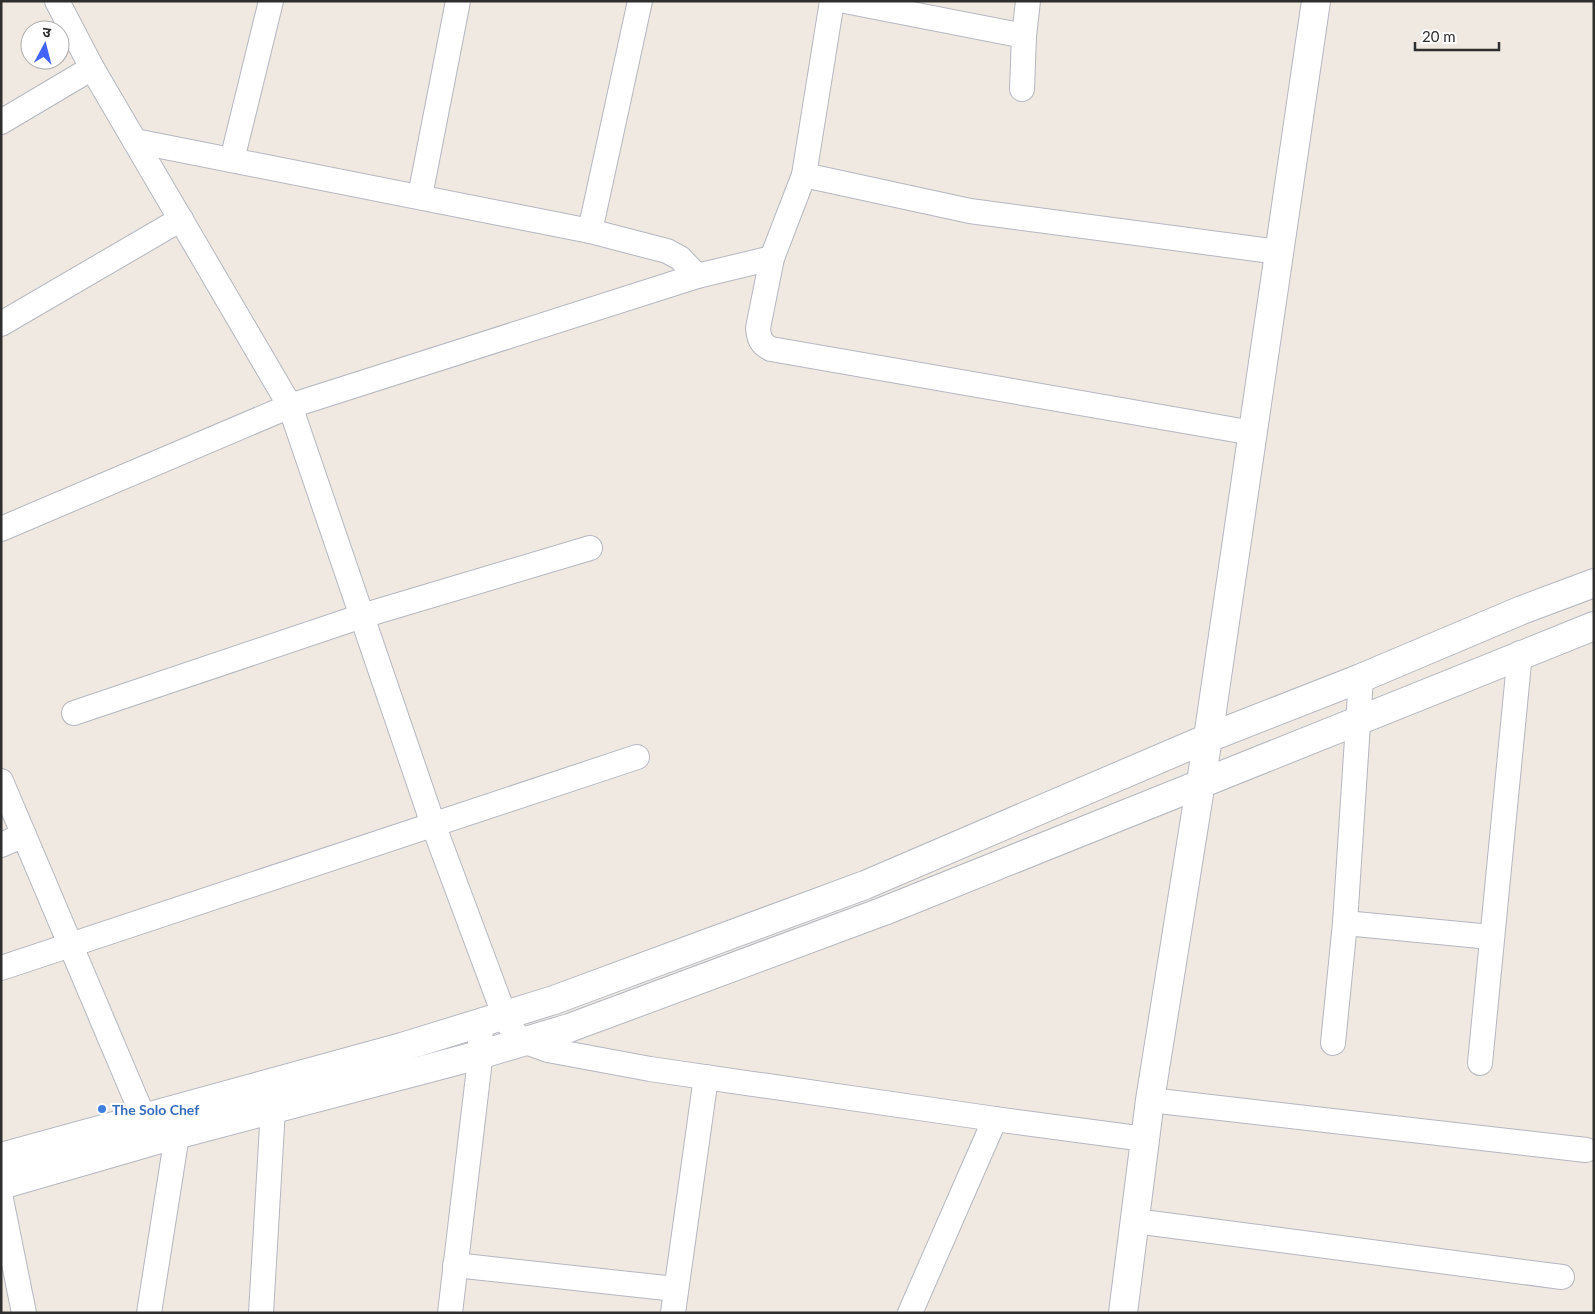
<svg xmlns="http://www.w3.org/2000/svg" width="1595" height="1314" viewBox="0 0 1595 1314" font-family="Lato,'Noto Sans Devanagari',sans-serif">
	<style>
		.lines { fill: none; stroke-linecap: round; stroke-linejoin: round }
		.minor-casing { stroke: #b4b7c1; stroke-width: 26 }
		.tertiary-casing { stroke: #b4b7c1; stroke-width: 30 }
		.secondary-casing { stroke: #b4b7c1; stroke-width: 30 }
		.minor { stroke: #fff; stroke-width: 24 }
		.tertiary { stroke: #fff; stroke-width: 28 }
		.secondary { stroke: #fff; stroke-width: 28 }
		.shop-dot { fill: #3f7fe0; stroke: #fff; stroke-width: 2 }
		.labels { text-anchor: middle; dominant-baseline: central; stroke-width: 4; stroke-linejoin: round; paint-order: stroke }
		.shop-label { font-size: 14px; font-weight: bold; fill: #366cbe; stroke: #fff; text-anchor: start }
	</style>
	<rect width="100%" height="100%" fill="#efe9e1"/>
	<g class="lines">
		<!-- minor casing -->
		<g class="minor-casing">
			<g id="minor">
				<polyline points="57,1 92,68 290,406 433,824 505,1017 512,1030 523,1041 548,1050 650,1069 995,1119 1145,1139"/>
				<path d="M832 1 804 175 772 258 758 328C759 339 761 344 771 349L1253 433"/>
				<polyline points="845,1 1024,36"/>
				<polyline points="1022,89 1024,36 1028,1"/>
				<polyline points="1,122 92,68"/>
				<polyline points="135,141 590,231 667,251 680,258 697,276"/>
				<polyline points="232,160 271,1"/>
				<polyline points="804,175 970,211 1279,252"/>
				<polyline points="420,196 458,1"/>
				<polyline points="590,231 640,1"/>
				<polyline points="1,324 181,219"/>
				<polyline points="1,529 290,406 697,276 772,258"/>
				<polyline points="74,713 362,616 590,548"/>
				<polyline points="1,781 151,1135"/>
				<polyline points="1,845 24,835"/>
				<polyline points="1345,923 1491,937"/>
				<polyline points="1,968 637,757"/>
				<polyline points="1333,1043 1345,923 1361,678"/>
				<polyline points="1480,1063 1520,653"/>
				<polyline points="1150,1100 1586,1150"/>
				<polyline points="1,1199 24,1313"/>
				<polyline points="1135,1221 1562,1277"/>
				<polyline points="455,1265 675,1289"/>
				<polyline points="149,1313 177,1135"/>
				<polyline points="261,1313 273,1109"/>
				<polyline points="450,1313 479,1068 481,1023"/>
				<polyline points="673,1313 706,1077"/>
				<polyline points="910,1313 995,1119"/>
			</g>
		</g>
		<!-- tertiary casing -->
		<g class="tertiary-casing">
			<polyline id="tertiary" points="1123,1313 1150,1100 1208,738 1316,1"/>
		</g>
		<!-- secondary casing -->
		<g class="secondary-casing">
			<g id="secondary">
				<polyline points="1,1157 402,1047 554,1000 865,885 1208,738 1361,678 1522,610 1594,583"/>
				<polyline points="1,1185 153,1141 479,1055 569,1028 884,911 1594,626"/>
			</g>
		</g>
		<!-- minor -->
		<use href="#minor" class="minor"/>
		<!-- tertiary -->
		<use href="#tertiary" class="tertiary"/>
		<!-- secondary -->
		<use href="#secondary" class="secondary"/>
	</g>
	<!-- markers -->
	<circle class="shop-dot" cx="102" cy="1109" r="5"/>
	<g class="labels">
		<!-- shop labels -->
		<g class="shop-label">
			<text x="112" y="1109">The Solo Chef</text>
		</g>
	</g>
	<!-- border -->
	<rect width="1595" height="1314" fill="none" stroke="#2e2e2e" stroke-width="5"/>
	<!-- north arrow -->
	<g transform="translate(45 45) rotate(7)"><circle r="24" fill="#ffffff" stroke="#ababab"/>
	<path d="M0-4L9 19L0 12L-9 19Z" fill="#4264fb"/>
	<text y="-8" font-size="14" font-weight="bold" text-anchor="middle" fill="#2e2e2e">उ</text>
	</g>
	<!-- scale -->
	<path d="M1415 42v8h84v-8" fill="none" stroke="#2e2e2e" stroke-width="2.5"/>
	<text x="1422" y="42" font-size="15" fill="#2e2e2e" stroke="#ffffff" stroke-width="4" paint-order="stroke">20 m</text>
</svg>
